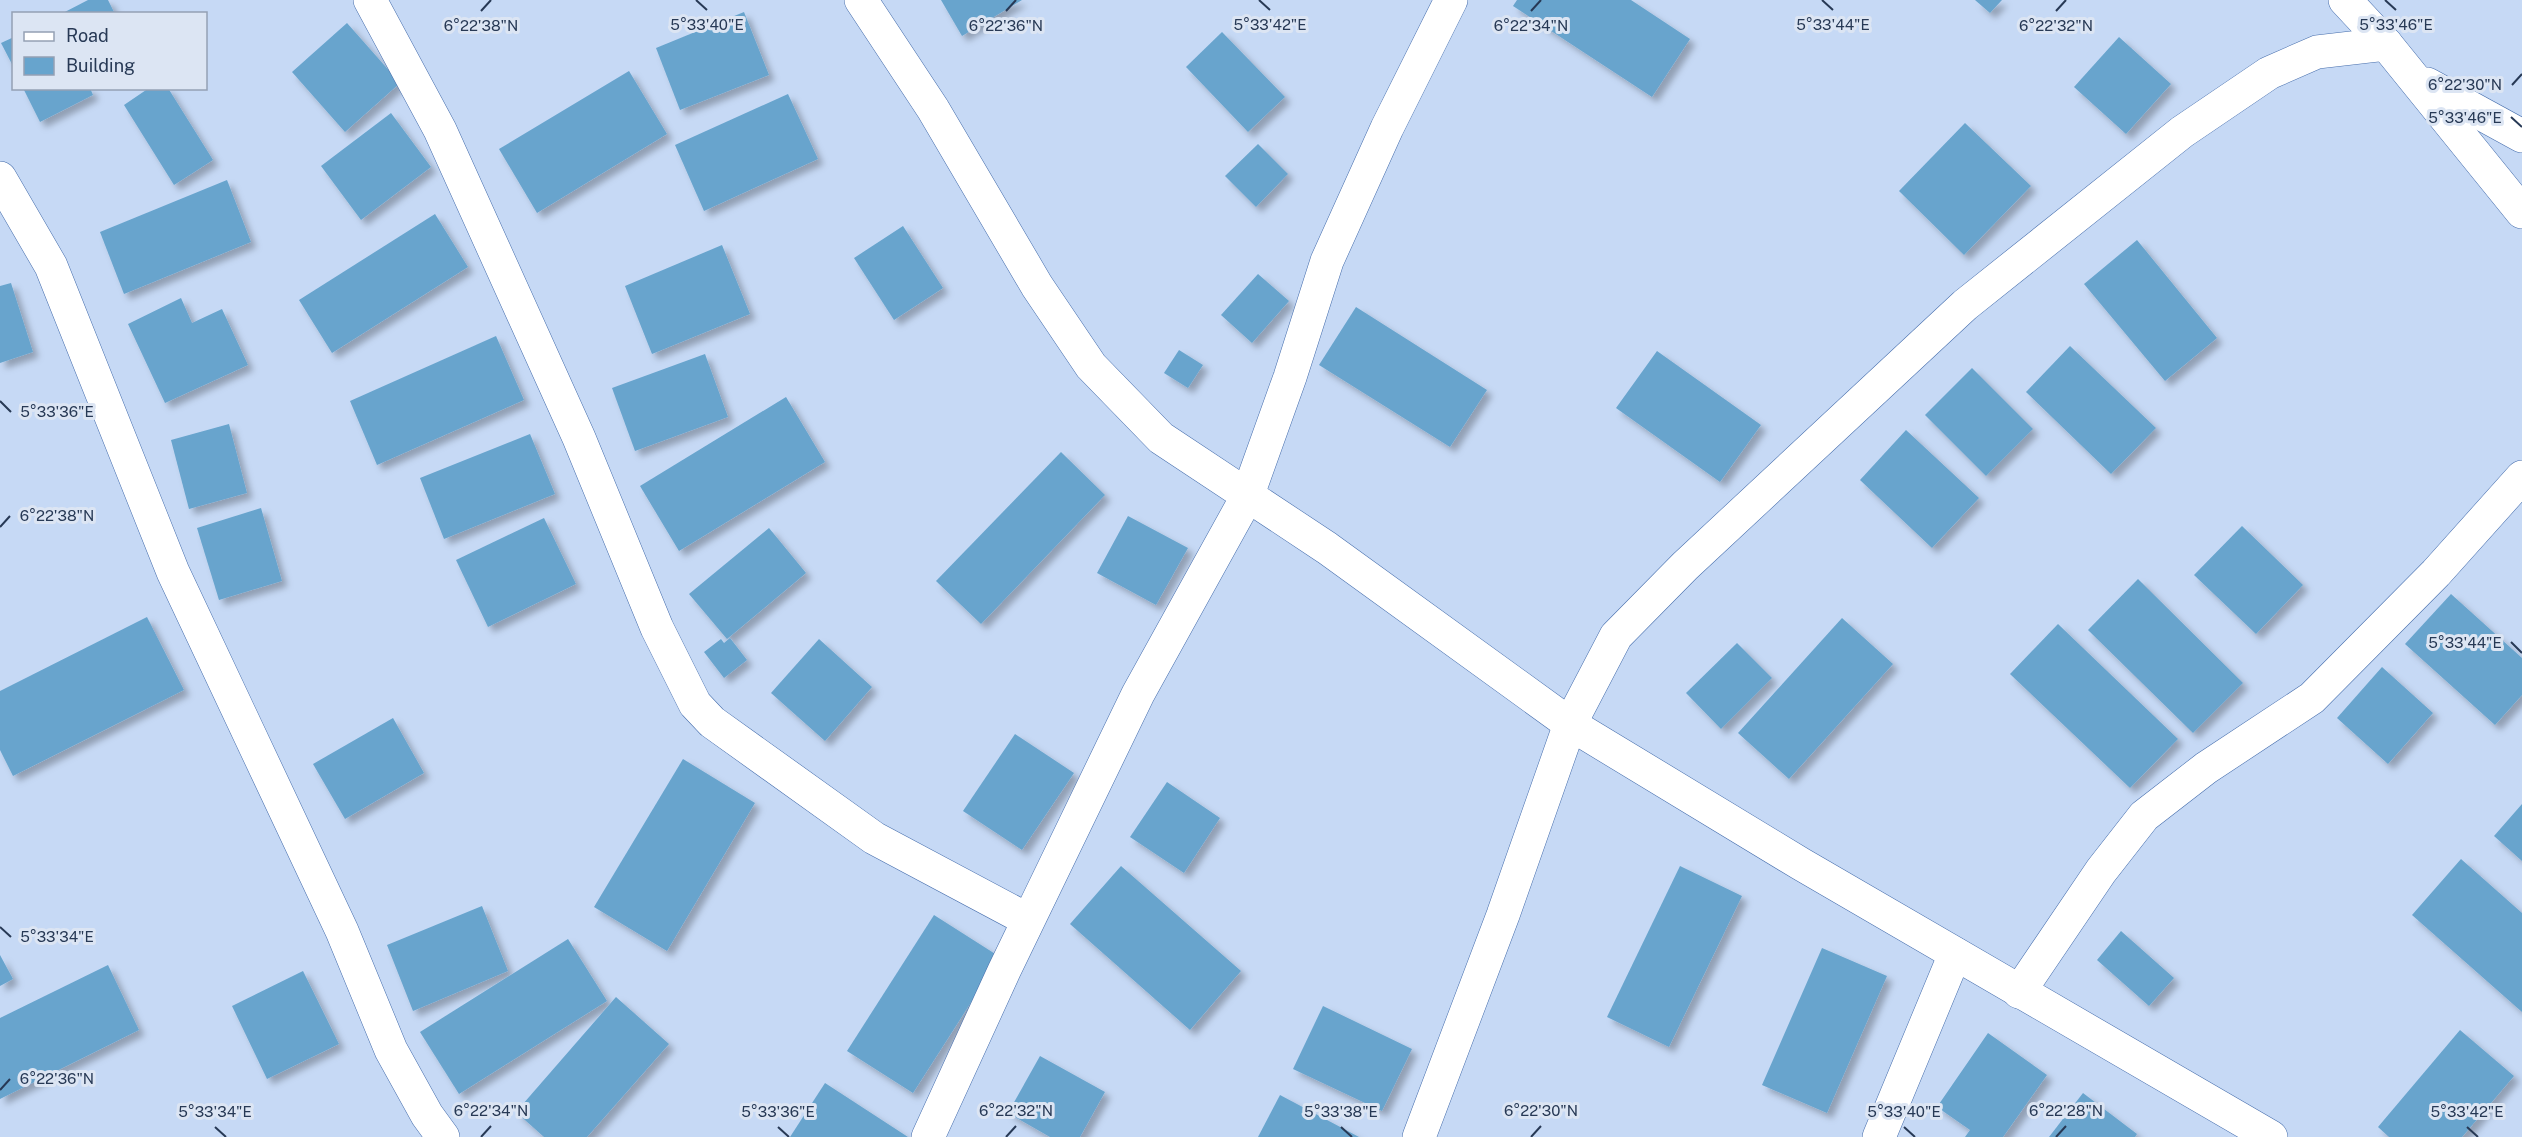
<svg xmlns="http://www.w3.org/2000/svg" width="2522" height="1137" viewBox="0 0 2522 1137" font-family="'Public Sans',sans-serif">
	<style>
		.building { fill: #67a4cd; filter: url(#shadow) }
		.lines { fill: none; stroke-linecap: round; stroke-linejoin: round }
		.minor-casing { stroke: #456dac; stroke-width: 34 }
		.minor { stroke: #fff; stroke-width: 33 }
		.ticks { fill: none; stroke: #273955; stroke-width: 2 }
		.ticks-label { font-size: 15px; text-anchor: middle; fill: #273955; stroke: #dce5f3; stroke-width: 6; stroke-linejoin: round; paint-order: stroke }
	</style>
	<defs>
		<filter id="shadow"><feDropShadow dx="5.5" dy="5.5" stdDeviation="3" flood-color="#0004"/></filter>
	</defs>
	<rect width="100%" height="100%" fill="#c6d9f5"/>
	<!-- building -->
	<g class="building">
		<polygon points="88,0 108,0 115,14 61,14"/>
		<polygon points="941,0 1022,0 962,36"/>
		<polygon points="1517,0 1631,0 1690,39 1652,97 1513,6"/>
		<polygon points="1975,0 2002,0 1990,13"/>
		<polygon points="744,12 769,75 680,110 656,48"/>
		<polygon points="347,23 400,83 345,132 292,72"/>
		<polygon points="1222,32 1285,97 1248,132 1186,67"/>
		<polygon points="14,37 14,68 1,43"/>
		<polygon points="2119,37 2171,84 2126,134 2074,87"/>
		<polygon points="629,71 667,134 537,213 499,149"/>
		<polygon points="23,88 90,88 93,95 40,122"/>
		<polygon points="149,88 168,88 213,160 174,185 124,105"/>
		<polygon points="788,94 818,159 704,211 675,145"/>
		<polygon points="391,113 431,167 361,220 321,166"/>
		<polygon points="1965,123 2031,186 1964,255 1899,191"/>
		<polygon points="1258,144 1288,174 1256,207 1225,176"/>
		<polygon points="227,180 251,242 124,294 100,232"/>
		<polygon points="435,214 468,267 332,353 299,300"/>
		<polygon points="903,226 943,288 894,320 854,258"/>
		<polygon points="2137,240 2217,338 2165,381 2084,284"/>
		<polygon points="722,245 750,314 652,354 625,286"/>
		<polygon points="1258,274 1289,301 1252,343 1221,315"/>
		<polygon points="11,283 33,352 0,363 0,286"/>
		<polygon points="181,298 192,323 222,309 248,365 165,403 128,324"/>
		<polygon points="1356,307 1487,390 1450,447 1319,365"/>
		<polygon points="496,336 524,400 377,465 350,401"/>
		<polygon points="2070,346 2156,428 2111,474 2026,392"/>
		<polygon points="1179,350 1203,365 1188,388 1164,373"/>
		<polygon points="1657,351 1761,425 1720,482 1616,408"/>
		<polygon points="705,354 728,417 635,451 612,388"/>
		<polygon points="1972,368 2033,429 1986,476 1925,415"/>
		<polygon points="786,397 825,462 679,551 640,486"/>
		<polygon points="229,424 247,493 189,509 171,440"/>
		<polygon points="1906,430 1979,498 1932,548 1860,480"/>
		<polygon points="530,434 555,494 444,539 420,478"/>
		<polygon points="1061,452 1105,495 981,624 936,581"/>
		<polygon points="261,508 282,581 219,600 197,528"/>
		<polygon points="1128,516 1188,548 1156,605 1097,573"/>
		<polygon points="544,518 576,584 488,627 456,560"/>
		<polygon points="2242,526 2303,585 2256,634 2194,575"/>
		<polygon points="769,528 806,573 727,639 689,594"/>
		<polygon points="2138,579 2243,683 2193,733 2088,630"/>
		<polygon points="2451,594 2522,658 2522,695 2495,725 2405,644"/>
		<polygon points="147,617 184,690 13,776 0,750 0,691"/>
		<polygon points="1842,618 1893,664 1789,779 1738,733"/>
		<polygon points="2058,624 2178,739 2130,788 2010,674"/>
		<polygon points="730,638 747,660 724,678 704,652 721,639 724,643"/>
		<polygon points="819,639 872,687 825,741 771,693"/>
		<polygon points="1737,643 1772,678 1721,729 1686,693"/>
		<polygon points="2382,667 2433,713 2388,764 2337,718"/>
		<polygon points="393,718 424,773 345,819 313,764"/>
		<polygon points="1015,734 1074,773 1022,850 963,811"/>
		<polygon points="683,759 755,803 667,951 594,907"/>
		<polygon points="1167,782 1220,818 1184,873 1130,837"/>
		<polygon points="2522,804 2522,861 2494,836"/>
		<polygon points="2461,859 2522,913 2522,1012 2412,915"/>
		<polygon points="1121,866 1241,971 1190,1030 1070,924"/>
		<polygon points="1680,866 1742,896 1669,1047 1607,1017"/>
		<polygon points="482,906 508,971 413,1011 387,945"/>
		<polygon points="934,915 1000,957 913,1093 847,1051"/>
		<polygon points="2121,931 2174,978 2149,1006 2097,960"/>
		<polygon points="568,939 607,1001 459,1094 420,1032"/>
		<polygon points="1822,948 1887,976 1827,1113 1762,1085"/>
		<polygon points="0,955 13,979 0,986"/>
		<polygon points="108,965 139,1030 0,1099 0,1018"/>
		<polygon points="303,971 339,1044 267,1079 232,1006"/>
		<polygon points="616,997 669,1044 587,1137 544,1137 516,1112"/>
		<polygon points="1323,1006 1412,1049 1382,1111 1293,1069"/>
		<polygon points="2460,1030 2514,1076 2462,1137 2389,1137 2378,1127"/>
		<polygon points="1988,1033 2047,1075 2003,1137 1965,1137 1970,1130 1937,1107"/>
		<polygon points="1040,1056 1105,1092 1080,1137 1050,1137 1008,1113"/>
		<polygon points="825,1083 908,1137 790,1137"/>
		<polygon points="2083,1093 2137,1134 2135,1137 2049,1137"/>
		<polygon points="1280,1095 1359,1137 1258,1137"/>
	</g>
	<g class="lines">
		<!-- minor casing -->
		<g class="minor-casing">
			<g id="minor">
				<polyline points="370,0 440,130 579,438 657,628 695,704 712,722 874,838 1028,920"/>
				<polyline points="861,0 933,109 1037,286 1091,366 1161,438 1327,548 1570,724 1801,864 2271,1137"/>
				<polyline points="2345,0 2386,44 2522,212"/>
				<polyline points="2427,84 2522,136"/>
				<polyline points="0,178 51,266 173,572 342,931 391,1050 427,1115 443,1137"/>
				<polyline points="2019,992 2101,871 2144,816 2206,768 2312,698 2436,573 2522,477"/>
				<polyline points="928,1137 1004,971 1138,694 1247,497 1290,377 1327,261 1387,128 1451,0"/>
				<polyline points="1419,1137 1503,915 1570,724 1616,636 1685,566 1965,305 2182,132 2269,73 2317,52 2386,44"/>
				<polyline points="1879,1137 1955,954"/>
			</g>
		</g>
		<!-- minor -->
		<use href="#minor" class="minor"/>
	</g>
	<!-- ticks -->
	<path class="ticks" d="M696 0 707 10M1259 0 1270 10M1822 0 1833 10M2385 0 2396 10M481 11 491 0M1006 11 1016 0M1531 11 1541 0M2056 11 2066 0M2512 85 2522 74M2511 117 2522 127M0 401 11 412M0 527 10 516M2511 642 2522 653M0 927 11 937M0 1090 10 1079M215 1127 226 1137M778 1127 789 1137M1341 1127 1352 1137M1904 1127 1915 1137M2467 1127 2478 1137M481 1137 491 1126M1006 1137 1016 1126M1531 1137 1541 1126M2056 1137 2066 1126"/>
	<g class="ticks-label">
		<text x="707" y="30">5°33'40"E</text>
		<text x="1270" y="30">5°33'42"E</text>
		<text x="1833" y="30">5°33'44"E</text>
		<text x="2396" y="30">5°33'46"E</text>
		<text x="481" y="31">6°22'38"N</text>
		<text x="1006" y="31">6°22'36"N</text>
		<text x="1531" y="31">6°22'34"N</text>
		<text x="2056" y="31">6°22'32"N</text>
		<text x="2465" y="90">6°22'30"N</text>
		<text x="2465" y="123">5°33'46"E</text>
		<text x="57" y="417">5°33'36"E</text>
		<text x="57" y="521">6°22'38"N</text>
		<text x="2465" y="648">5°33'44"E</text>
		<text x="57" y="942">5°33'34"E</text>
		<text x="57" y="1084">6°22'36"N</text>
		<text x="491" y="1116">6°22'34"N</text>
		<text x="1016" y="1116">6°22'32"N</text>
		<text x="1541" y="1116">6°22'30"N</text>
		<text x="2066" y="1116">6°22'28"N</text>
		<text x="215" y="1117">5°33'34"E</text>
		<text x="778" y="1117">5°33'36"E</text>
		<text x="1341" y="1117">5°33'38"E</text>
		<text x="1904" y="1117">5°33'40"E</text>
		<text x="2467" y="1117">5°33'42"E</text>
	</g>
	<!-- legend -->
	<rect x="12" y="12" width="195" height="78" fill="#dce5f3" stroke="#94a0b4" stroke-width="1.5"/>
	<rect x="24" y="32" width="30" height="9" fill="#ffffff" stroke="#94a0b4" stroke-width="1.5"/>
	<text x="66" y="42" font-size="18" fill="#273955">Road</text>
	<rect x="24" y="57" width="30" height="18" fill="#67a4cd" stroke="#94a0b4" stroke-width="1.5"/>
	<text x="66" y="72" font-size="18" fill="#273955">Building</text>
</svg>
